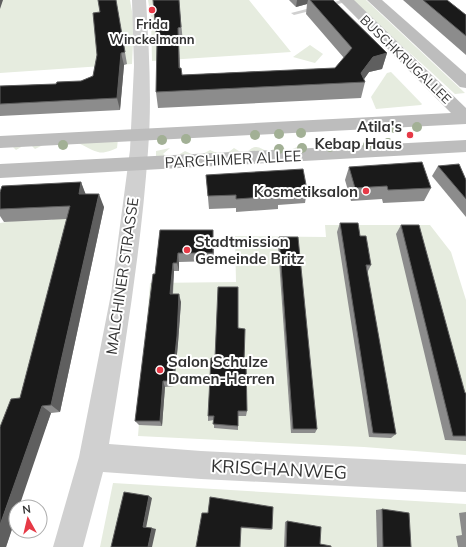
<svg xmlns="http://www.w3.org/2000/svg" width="466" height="547" viewBox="0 0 466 547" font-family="Mulish,sans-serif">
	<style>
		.green { fill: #e6ecdf }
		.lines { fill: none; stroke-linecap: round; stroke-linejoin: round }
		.lane { fill: #d0d0d0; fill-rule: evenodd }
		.street { fill: #d0d0d0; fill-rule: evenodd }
		.secondary { fill: #bdbdbd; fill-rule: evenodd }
		.tree { fill: #a2b095 }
		.wall { fill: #8c8c8c }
		.shaded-wall { fill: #5f5f5f }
		.building { fill: #1a1a1a; stroke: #5f5f5f }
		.poi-dot { fill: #e63946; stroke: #fff; stroke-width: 1.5 }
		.labels { text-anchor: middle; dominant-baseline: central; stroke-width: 4; stroke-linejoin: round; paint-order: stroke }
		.far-poi-label { font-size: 13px; font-weight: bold; fill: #333; stroke: #fff }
		.far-street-label { font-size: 13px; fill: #333; stroke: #fff }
		.poi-label { font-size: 15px; font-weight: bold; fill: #333; stroke: #fff; text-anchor: end }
		.street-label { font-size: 15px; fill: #333; stroke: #fff }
		.near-street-label { font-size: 18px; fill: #333; stroke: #fff }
	</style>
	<rect width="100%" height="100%" fill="#fff"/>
	<!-- green -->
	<g class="green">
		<polygon points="2,0 130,0 134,23 132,64 0,73 0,8"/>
		<polygon points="148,0 249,0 291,52 152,61 151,18"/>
		<path d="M351 0H366L465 93 455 94C421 62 385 32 351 0Z"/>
		<polygon points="310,45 323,54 315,63 293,57"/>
		<polygon points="391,72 422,104 421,105 376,109 371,97 387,73"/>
		<path d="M118 139 117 148C112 150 104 154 98 152 85 149 77 136 63 148H60L57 144 43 145 35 149 32 146H23L16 150 13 147Z"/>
		<path d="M391 140 403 146 324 148 329 144C336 147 339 148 345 143L354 146H362L366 141Z"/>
		<path d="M301 144 307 147 308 151 156 159V151L170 148 163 154C172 159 177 156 185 151 194 156 201 156 210 150 220 155 226 155 234 148L242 153H246C262 137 261 160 278 146 288 151 292 151 301 144Z"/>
		<polygon points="77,216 0,463 0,223 13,221 52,220 53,218"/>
		<polygon points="325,225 430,225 451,252 466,300 466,455 364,447 138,436 150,283 236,282 235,236 326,237"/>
		<polygon points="113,483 466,504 466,547 100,547"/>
	</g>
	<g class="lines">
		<!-- lane -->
		<polygon class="lane" points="342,0 350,1 294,15 291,13"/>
		<!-- street -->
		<path class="street" d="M132 0H146C149 50 152 101 148 151 141 250 125 347 109 444L201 451 466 464V492L201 479 103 472 83 547H53L79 457 111 294 130 150 134 66Z"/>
		<!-- secondary -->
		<g class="secondary">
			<polygon points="339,0 354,0 466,108 466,124 0,148 0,136 451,113"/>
			<polygon points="367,0 382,0 466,74 466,88 460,87"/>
			<polygon points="466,140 466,152 0,178 0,164"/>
		</g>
	</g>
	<!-- trees -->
	<g class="tree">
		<circle cx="417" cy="127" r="5"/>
		<circle cx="394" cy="128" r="5"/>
		<circle cx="301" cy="133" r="5"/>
		<circle cx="279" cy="134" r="5"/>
		<circle cx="255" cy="135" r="5"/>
		<circle cx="186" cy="139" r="5"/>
		<circle cx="162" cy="140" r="5"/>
		<circle cx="388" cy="143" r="5"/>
		<circle cx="63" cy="145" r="5"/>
		<circle cx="368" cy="145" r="5"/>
		<circle cx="347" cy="146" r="5"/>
		<circle cx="330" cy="147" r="5"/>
		<circle cx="302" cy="148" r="5"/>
		<circle cx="279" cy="149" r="5"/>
	</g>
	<!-- wall -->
	<g class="wall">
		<polygon points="98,0 116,0 127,64 124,65 120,110 0,116 0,86 56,84 81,81 93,76 97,55 100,12"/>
		<polygon points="179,0 183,43 179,43 180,68 182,75 335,68 344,58 306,14 307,4 296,7 289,0 333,0 387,53 382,69 369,72 364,79 365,82 361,98 158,108 156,92 157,42"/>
		<polygon points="403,0 447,0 466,15 466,55"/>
		<polygon points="438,166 466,180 466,217 432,176"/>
		<polygon points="349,167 431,188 424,201 383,203 382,199 351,201 345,180"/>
		<polygon points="206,175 307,190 305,203 278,205 278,209 236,212 236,208 209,209"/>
		<polygon points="81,182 85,194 104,207 60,412 51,413 16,507 16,517 6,547 20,398 67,219 4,222 0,216 0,192"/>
		<polygon points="340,223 371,265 367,273 396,434 391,438 369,437 337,232"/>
		<polygon points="401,225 465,393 466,393 466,441 445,440 396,234"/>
		<polygon points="160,230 214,238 214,261 179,262 179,271 174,271 173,294 181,302 178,343 174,386 165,387 162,426 139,425 135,421 155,274"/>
		<polygon points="279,237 317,429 315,433 291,433 278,246"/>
		<polygon points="238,328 244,362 247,411 246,416 238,416 238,430 214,428 214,420 208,421 208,416 215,358"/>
		<polygon points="382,509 411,547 377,547 376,510"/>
		<polygon points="466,512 466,547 458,547 456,536 462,535 459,513"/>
		<polygon points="202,513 272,529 270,530 241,528"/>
		<polygon points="287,521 320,544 331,547 284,547 285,522"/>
	</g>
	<!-- shaded-wall -->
	<g class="shaded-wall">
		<polygon points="0,0 3,0 0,9"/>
		<polygon points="297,0 308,0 307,4 296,7"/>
		<polygon points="178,28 179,43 180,84 179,68"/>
		<polygon points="121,53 124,65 120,110 117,98"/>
		<polygon points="387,53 382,69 369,72 362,82 361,73 373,57"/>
		<polygon points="81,182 86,195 79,194"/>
		<polygon points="99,194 104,207 60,412 51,405"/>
		<polygon points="178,253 179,262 179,271 177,263"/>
		<polygon points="173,263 174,271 172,301 170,294"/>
		<polygon points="179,294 181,302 178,343 174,386 172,381"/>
		<polygon points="163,381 165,387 162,426 160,421"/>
		<polygon points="42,406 51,413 19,507 16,507 16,517 6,547 0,547 0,525"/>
		<polygon points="149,496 152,498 146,528 143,527"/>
		<polygon points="152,528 156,529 152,547 148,547"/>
	</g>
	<!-- building -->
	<g class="building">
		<polygon points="98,0 116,0 125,52 121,53 117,98 0,104 0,86 56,84 57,82 81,81 93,76 97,55 93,13 100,12"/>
		<polygon points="153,0 179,0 181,27 178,28 179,68 181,68 182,75 335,68 352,48 310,0 333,0 387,53 373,57 361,73 365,82 156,92 157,42"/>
		<polygon points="423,0 447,0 466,15 466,36"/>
		<polygon points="422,162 431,188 388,190 387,186 355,188 349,167"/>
		<polygon points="459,164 466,180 466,199 438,166"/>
		<polygon points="303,169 307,190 279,192 279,196 236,199 236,195 208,196 206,175"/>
		<polygon points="81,182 79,194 99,194 51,405 42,406 0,525 0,427 11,399 20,398 70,206 0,209 0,192 2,186"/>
		<polygon points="340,223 358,223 360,236 366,236 371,265 366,265 396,434 373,433"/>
		<polygon points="401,225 419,225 465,393 466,393 466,436 453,436"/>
		<polygon points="160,230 213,230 213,253 178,253 177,263 173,263 170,294 179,294 177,336 172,381 163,381 160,421 135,421 153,274 155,274"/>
		<polygon points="279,237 298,237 317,429 293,429"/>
		<polygon points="218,287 238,287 238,328 245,329 244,362 246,362 247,411 238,411 238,426 213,424 214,416 208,416 211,358 215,358"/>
		<polygon points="124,492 149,496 143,527 152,528 148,547 111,547"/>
		<polygon points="210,497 273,507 272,529 241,527 240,547 196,547 202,513 208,513"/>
		<polygon points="382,509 409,513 411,547 383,547"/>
		<polygon points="287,521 321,527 320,544 331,546 331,547 286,547"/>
	</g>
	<!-- markers -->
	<g class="poi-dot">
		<circle cx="152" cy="10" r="4"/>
		<circle cx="410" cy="135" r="4"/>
		<circle cx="366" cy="191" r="4"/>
		<circle cx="187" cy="250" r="4"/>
		<circle cx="160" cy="370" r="4"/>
	</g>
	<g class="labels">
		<!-- far-poi labels -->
		<g class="far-poi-label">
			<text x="152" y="24">Frida<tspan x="152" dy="15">Winckelmann</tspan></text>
		</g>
		<!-- far-street labels -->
		<g class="far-street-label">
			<text transform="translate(406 59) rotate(44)">BUSCHKRUGALLEE</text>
		</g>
		<!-- poi labels -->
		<g class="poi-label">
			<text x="402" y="126">Atila's<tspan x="402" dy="17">Kebap Haus</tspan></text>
			<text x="358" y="191">Kosmetiksalon</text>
			<text x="195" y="241" text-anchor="start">Stadtmission<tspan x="195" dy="17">Gemeinde Britz</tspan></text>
			<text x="168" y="361" text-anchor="start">Salon Schulze<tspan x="168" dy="17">Damen-Herren</tspan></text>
		</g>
		<!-- street labels -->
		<g class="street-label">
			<text transform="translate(233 159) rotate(-3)">PARCHIMER ALLEE</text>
			<text transform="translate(122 276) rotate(-82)">MALCHINER STRASSE</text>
		</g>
		<!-- near-street labels -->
		<g class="near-street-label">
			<text transform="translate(279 469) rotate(3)">KRISCHANWEG</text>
		</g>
	</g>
	<!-- north arrow -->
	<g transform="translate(28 519) rotate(352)"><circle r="19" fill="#ffffff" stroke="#adadad"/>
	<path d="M0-3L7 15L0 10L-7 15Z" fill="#e63946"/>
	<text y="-6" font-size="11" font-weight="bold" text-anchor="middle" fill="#333333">N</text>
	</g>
</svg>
